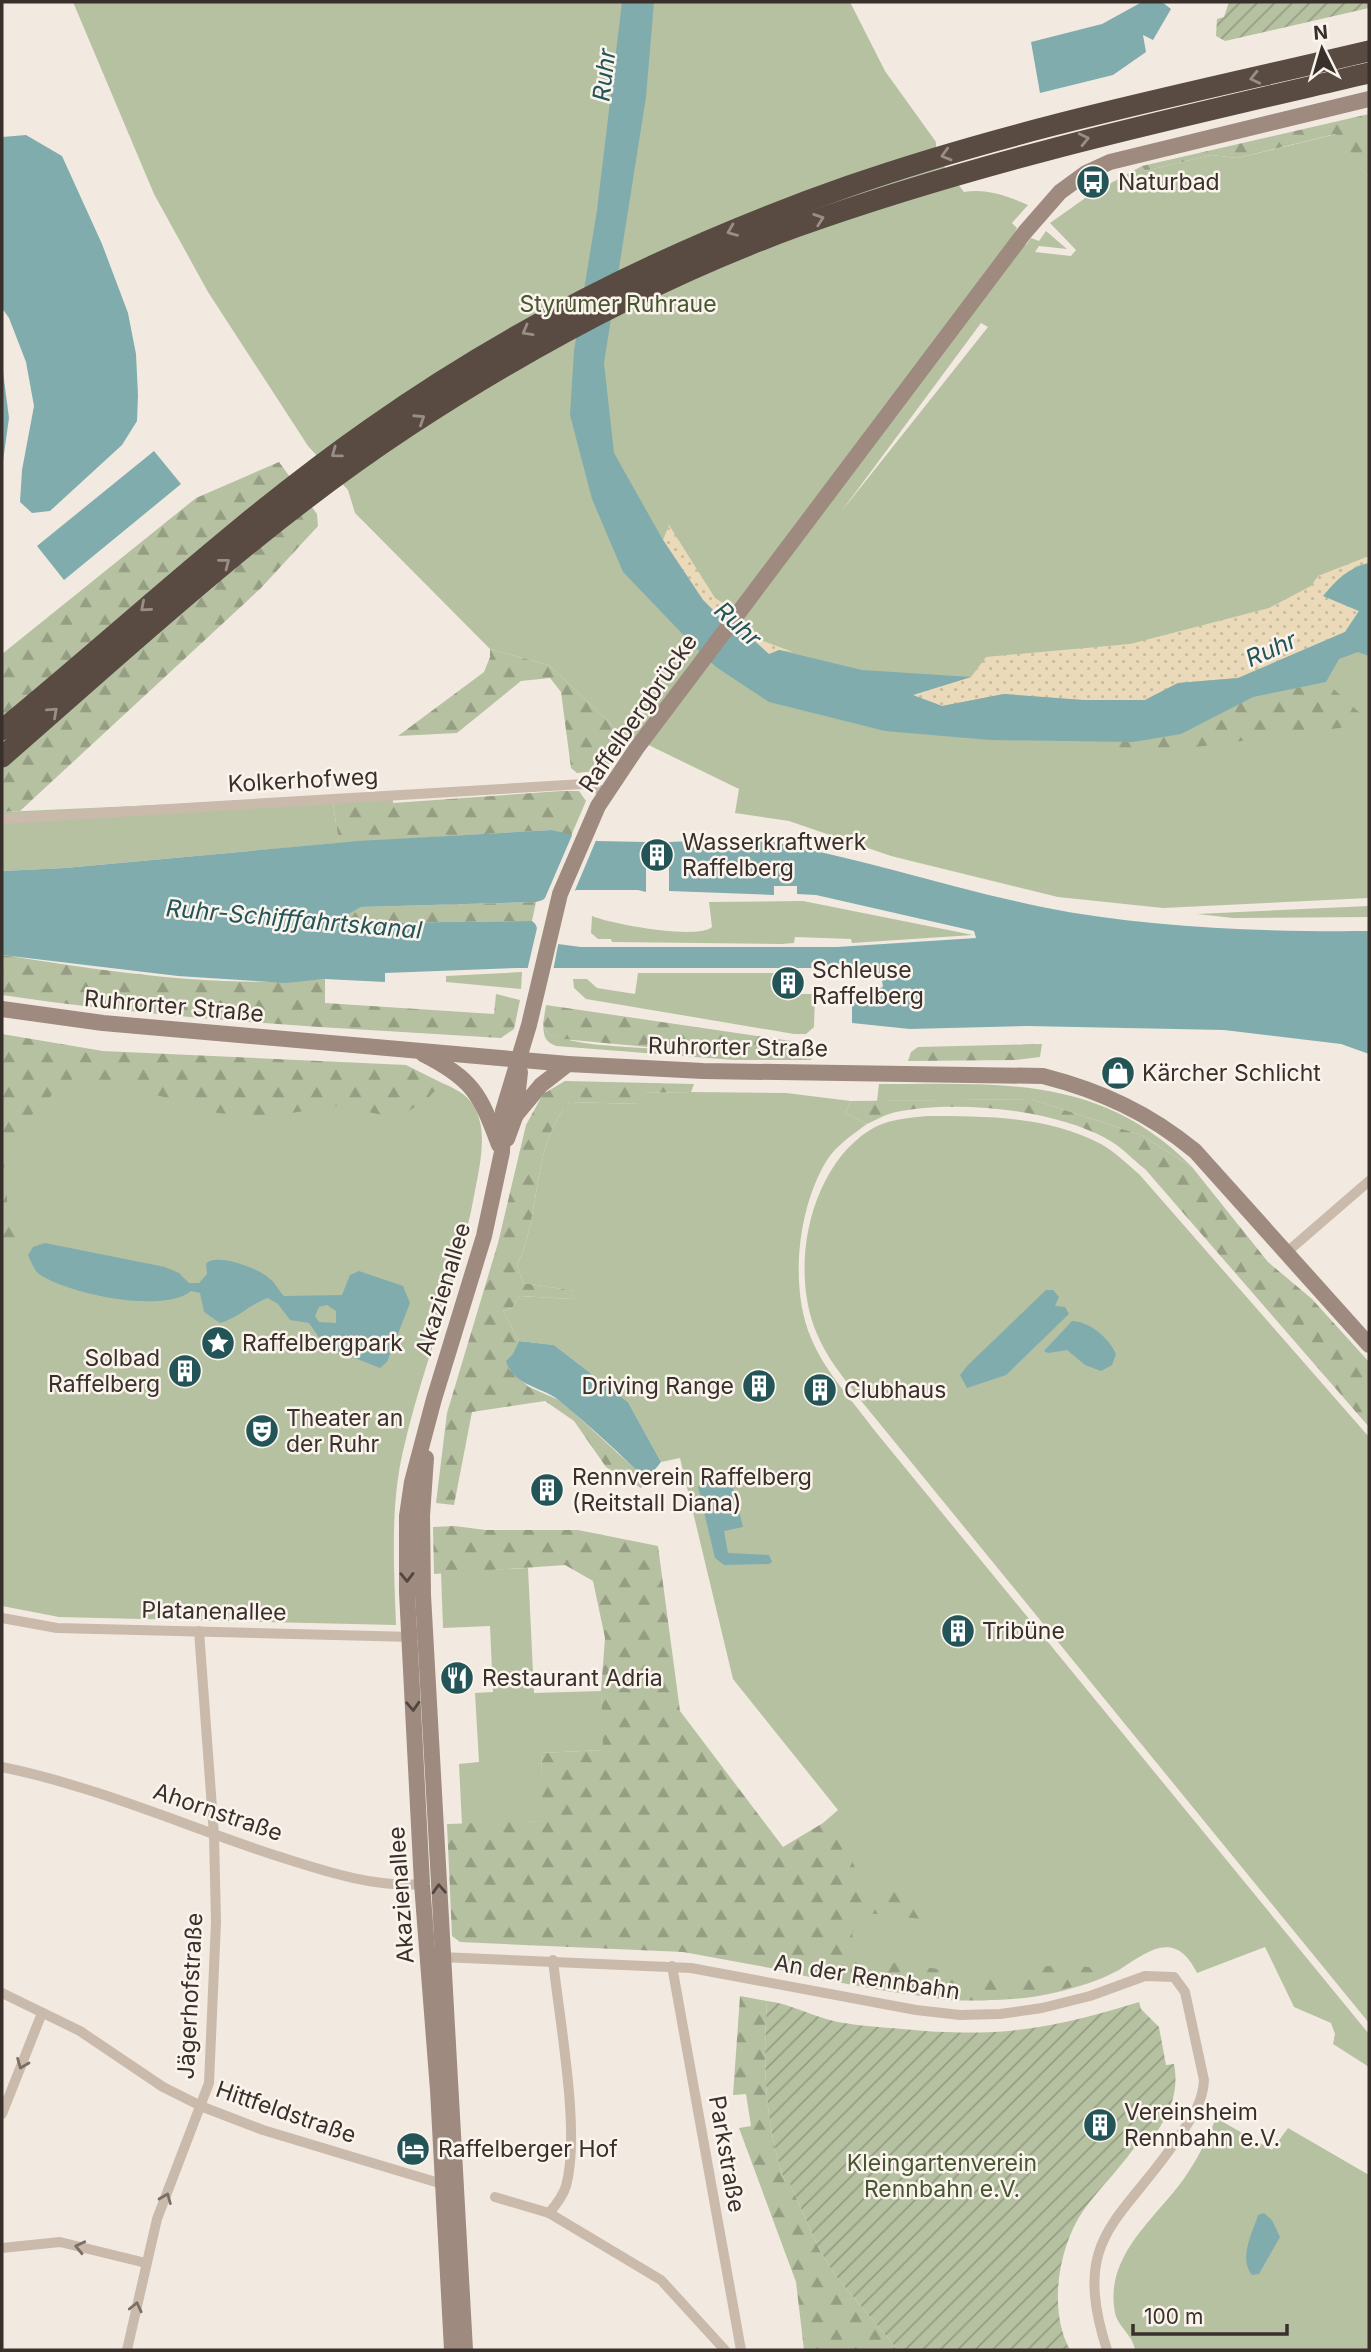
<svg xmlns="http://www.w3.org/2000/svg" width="1371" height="2352" viewBox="0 0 1371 2352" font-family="Inter,sans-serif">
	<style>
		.green { fill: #b6c1a1; fill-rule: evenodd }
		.forest { fill: url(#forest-firs) }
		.sand { fill: url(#sand-dots) }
		.garden { fill: url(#garden-furrows) }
		.water { fill: #80acae; fill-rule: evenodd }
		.pier { fill: #f2eae0 }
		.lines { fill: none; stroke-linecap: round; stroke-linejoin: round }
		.stream { stroke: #80acae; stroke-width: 3.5 }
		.street { stroke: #cabaac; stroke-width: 10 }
		.secondary { stroke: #9e8a7e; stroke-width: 16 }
		.highway { stroke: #594a42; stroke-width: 21 }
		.oneway { stroke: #998e86 }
		.oneway2 { stroke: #524640 }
		.oneway3 { stroke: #7a6e65 }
		.labels { text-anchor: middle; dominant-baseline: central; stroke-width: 5; stroke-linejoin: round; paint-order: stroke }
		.poi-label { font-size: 23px; fill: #392f2b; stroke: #faf4ed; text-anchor: start }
		.park-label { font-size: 23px; fill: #475630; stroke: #faf4ed }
		.street-label { font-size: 23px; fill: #392f2b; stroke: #faf4ed }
		.water-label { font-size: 24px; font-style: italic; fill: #225458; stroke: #faf4ed }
	</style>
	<defs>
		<pattern id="forest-firs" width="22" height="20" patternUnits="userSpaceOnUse" patternTransform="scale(1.75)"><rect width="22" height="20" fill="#b6c1a1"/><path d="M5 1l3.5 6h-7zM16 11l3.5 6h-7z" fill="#959d83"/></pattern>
		<pattern id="sand-dots" width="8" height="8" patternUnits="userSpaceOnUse" patternTransform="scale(1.75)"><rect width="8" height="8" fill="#ebdab9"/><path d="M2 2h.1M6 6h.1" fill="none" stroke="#cabb9f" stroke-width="1.8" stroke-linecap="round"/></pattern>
		<pattern id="garden-furrows" width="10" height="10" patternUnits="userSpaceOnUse" patternTransform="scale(1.75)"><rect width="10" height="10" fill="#b6c1a1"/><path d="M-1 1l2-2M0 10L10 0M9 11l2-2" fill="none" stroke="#959d83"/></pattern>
	</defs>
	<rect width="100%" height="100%" fill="#f2eae0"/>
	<!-- green -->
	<g class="green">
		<path d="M73 2H850L885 71 936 142V156L964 192C986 188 1008 196 1028 205L1012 223 1017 228 1013 236 1026 245 1031 238 1039 241 1046 231 1067 249 1039 246 1035 252 1071 256 1076 250 1050 223 1091 194 1142 166 1145 171 1211 155 1238 158 1336 134 1369 179V898L1163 908 1058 897 891 856 789 821 735 813 739 789 630 736 627 739 549 665 490 649 355 513 348 490 308 446 208 292 154 194ZM981 323 988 327 841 512Z"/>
		<polygon points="332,797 339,843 65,868 2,871 2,812"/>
		<path d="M803 901 973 935 852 943 851 939 795 937 794 943 782 944 612 942 611 939H598L591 933 592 916C611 924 698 940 712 927L709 902Z"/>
		<polygon points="1369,906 1369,917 1233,918 1197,914"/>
		<polygon points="522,972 521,989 446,982 446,976"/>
		<polygon points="638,973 780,973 780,994 815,994 814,1027 806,1034 794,1034 586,999 574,988 573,979 587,979 597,988 635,994"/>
		<path d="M543 1024 548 1034C578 1045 611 1046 643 1048 700 1052 757 1052 814 1052L811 1060H734L556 1046C544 1041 544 1036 543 1024Z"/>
		<path d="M2 1050 442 1083C462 1091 475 1100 480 1122 485 1142 479 1171 475 1191 459 1280 423 1363 403 1451 390 1508 394 1567 396 1625L59 1617 2 1606Z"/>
		<path d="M879 1084C998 1084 1101 1074 1192 1167L1141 1135 1031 1099 877 1101Z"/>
		<path d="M691 1092 786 1093 851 1101 845 1113 867 1124C852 1135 837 1145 827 1160 798 1207 789 1286 811 1338 825 1372 853 1401 875 1431L1369 2034V2067L1333 2044 1335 2034 1331 2023 1294 2007 1265 1947 1197 1973C1175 1928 1147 1952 1119 1970 1101 1980 1078 1987 1058 1992 969 2013 881 1989 793 1974L823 1823 838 1810 733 1679 680 1458 661 1462 628 1402 554 1345 519 1341 503 1311 512 1308 520 1296 572 1299 575 1291 523 1283 517 1265C542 1217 531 1142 570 1102L639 1104 641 1093Z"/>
		<path d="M927 1116C986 1116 1047 1116 1101 1144 1114 1151 1127 1164 1139 1174L1369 1437V2023L858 1397C843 1377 827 1358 817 1334 789 1270 809 1168 870 1130 887 1119 908 1118 927 1116Z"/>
		<polygon points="528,1568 534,1693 601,1691 604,1750 541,1753 544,1821 462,1825 459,1764 479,1762 475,1693 493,1692 490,1626 443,1628 441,1572"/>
		<path d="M1216 2118 1272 2150 1288 2128 1369 2175V2350H1135C1133 2335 1118 2327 1115 2313 1104 2256 1154 2220 1183 2180 1197 2160 1207 2140 1216 2118Z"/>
	</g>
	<!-- forest -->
	<g class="forest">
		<polygon points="1369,114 1369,179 1335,134 1238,158 1211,155 1145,171 1142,166"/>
		<polygon points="279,462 317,514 318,526 261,588 20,811 2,812 2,654 196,498"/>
		<polygon points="490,649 549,665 627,739 605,770 577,773 571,768 561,692 550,678 521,681 457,733 398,736 484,672 490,657"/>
		<polygon points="1326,682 1362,715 1369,712 1369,724 1196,747 1098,753 1096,742 1133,742 1181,734 1253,697"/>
		<polygon points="392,791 393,803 561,791 579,791 586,801 571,836 552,830 339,843 332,797"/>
		<polygon points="536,902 532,921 365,923 350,921 346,915 361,907"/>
		<path d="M2 955C107 971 219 989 325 979V1003L494 1014 496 994 520 1000 514 1029 501 1038C334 1028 167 1020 2 995Z"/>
		<polygon points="546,1005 805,1043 814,1052 701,1052 562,1039 548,1034 543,1024"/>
		<polygon points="2,1034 103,1051 406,1065 442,1083 429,1097 399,1118 336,1106 266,1117 218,1113 109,1081 60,1087 15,1131 4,1160 8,1213 30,1240 2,1248"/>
		<polygon points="1042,1044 1040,1057 1015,1060 908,1061 911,1052 918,1047"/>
		<path d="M565 1081 694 1084 691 1092 641 1093 640 1104 570 1102C531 1142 542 1217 517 1265L523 1283 576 1291 572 1299 520 1296 512 1308 503 1311 519 1341 509 1369 529 1387 561 1401 635 1469 649 1477 641 1488 606 1467 574 1421 545 1401 472 1412 454 1505 436 1503 447 1413 498 1243 526 1125 543 1094Z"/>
		<path d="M1031 1099 1141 1135 1192 1167 1268 1262 1312 1299 1369 1362V1427L1145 1169C1133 1160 1121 1146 1107 1139 1053 1109 957 1100 896 1112 886 1114 876 1120 867 1124L845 1113 851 1101Z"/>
		<path d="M454 1526 486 1530H578L658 1546 680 1711 783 1847 823 1823 842 1838 864 1888 917 1895 926 1907 922 1919 867 1913 860 1916 852 1934 858 1957 991 1977 1048 1966 1089 1967 1102 1978C1050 1995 1001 2003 946 2000L683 1952 460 1942 452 1936 447 1824 543 1821 541 1753 603 1750 601 1691 605 1638 593 1581 565 1565 434 1574 433 1527Z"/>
		<path d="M740 1996 767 2001C763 2062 764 2124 785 2182H789L820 2251 834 2274 898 2350H804L796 2282 739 2128 751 2126 746 2094 733 2095Z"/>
	</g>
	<!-- sand -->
	<g class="sand">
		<polygon points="669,525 715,598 734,610 763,641 793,652 779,650 769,655 749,636 735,632 703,600 663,540"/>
		<polygon points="1369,556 1369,563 1356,566 1324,596 1359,611 1345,632 1238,678 1178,683 1145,700 1083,700 1004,694 942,706 912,695 971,677 986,657 1130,644 1269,608 1311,586 1318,576"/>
	</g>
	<!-- garden -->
	<g class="garden">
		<polygon points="1229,2 1369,2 1369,8 1225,41 1216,36 1217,19 1224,17"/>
		<path d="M767 2001C792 2004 813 2017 838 2022 859 2026 881 2027 902 2029 997 2038 1049 2030 1139 2002L1141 2009 1159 2027 1166 2065 1174 2064C1180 2096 1167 2116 1151 2142L1140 2139C1124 2165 1101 2186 1083 2211 1058 2248 1048 2310 1070 2350H898L834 2274 820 2251 789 2182H785C764 2124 763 2062 767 2001Z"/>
	</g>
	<!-- water -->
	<g class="water">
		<path d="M622 2H654L646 97 604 363 614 453 663 540 703 600 735 632 749 636 769 654 779 650 862 670 971 677 913 695 942 706 1004 694 1083 700H1145L1178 683 1238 678 1345 632 1359 611 1323 596C1337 579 1348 568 1369 563V656L1358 652 1339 659 1326 682 1253 697 1181 734 1133 742 990 740 885 731 769 702 716 667 696 648 623 572 592 499 570 415 574 351 597 210Z"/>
		<polygon points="1142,2 1162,2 1171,9 1153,40 1143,35 1146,52 1113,75 1040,93 1031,42 1102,24"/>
		<polygon points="26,135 62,156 102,244 128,313 136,354 138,395 137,421 122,445 50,511 32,513 20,502 22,470 34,406 26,362 9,318 2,308 2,137"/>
		<polygon points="2,364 9,418 2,468"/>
		<polygon points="154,451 181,484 64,580 37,546"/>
		<path d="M552 830 597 841 646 842V892L638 890H577L536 902 361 907 347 915 350 921 365 923 532 921 558 944 581 947H837L976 938 974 931 816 895 797 894V886H774V895L669 891V842C701 841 735 836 768 841 860 858 950 888 1042 907 1146 928 1263 932 1369 931V1054L1341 1044 1224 1030 1027 1026 910 1029 852 1023V995L883 987 881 974 862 968H516L385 973V982L325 979 285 983 178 976 2 955V871L65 868 358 841Z"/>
		<path d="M45 1243 165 1267 179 1273 189 1283H199L207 1274 206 1264C215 1252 258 1268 269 1278 275 1282 279 1291 284 1296L342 1295 350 1275 359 1271 403 1286 410 1303 387 1362 380 1368 325 1346 309 1323 290 1320 278 1304 268 1298C250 1304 238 1318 220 1323L204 1312 200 1293 191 1291C164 1314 67 1294 39 1274 34 1270 31 1262 28 1255L33 1247ZM327 1305 336 1311V1323L319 1322 315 1316 319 1307Z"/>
		<polygon points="1046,1290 1053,1290 1059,1297 1055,1306 1065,1307 1069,1314 1006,1375 967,1388 960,1375 968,1365"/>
		<path d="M1072 1321C1089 1321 1109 1338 1116 1354L1112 1365 1101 1371 1085 1365 1067 1350 1048 1353 1044 1351Z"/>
		<path d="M519 1341 554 1345 628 1402 661 1462 649 1477 635 1469C611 1445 586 1423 561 1402 544 1387 514 1387 506 1361L513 1354Z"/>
		<polygon points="725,1475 731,1479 743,1527 724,1531 728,1553 769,1555 772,1562 769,1564 724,1565 715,1558 698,1487 704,1479"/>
		<path d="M1264 2213 1272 2220 1280 2237 1259 2274 1252 2275C1238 2258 1253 2232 1258 2215Z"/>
	</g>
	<!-- pier -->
	<g class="pier">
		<polygon points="573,833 597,838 573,895 536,906 545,898"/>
		<polygon points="533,918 559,940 553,971 527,971 537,928"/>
	</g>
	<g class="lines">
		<!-- stream -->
		<polyline class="stream" points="2,970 2,972"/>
		<!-- street -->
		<g class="street">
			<polyline points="2,819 583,784 606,792"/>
			<polyline points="1287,1252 1369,1181"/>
			<polyline points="2,1618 57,1628 414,1637"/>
			<path d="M2 1767C94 1786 181 1824 271 1854 319 1869 371 1888 422 1884"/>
			<path d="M440 1957 691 1968 916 2010 960 2015 1000 2014 1042 2008 1090 1996 1145 1976 1174 1977 1185 1992 1204 2080C1203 2103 1191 2119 1178 2138 1121 2223 1070 2235 1107 2350"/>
			<polyline points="672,1966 741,2350"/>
			<polyline points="2,1993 80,2031 163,2087 203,2107 263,2130 449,2186"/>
			<polyline points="2,2114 42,2013"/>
			<polyline points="495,2197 549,2213 661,2280 725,2350"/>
			<path d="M549 2213C556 2205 563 2196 566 2186 581 2133 559 2018 553 1960"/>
			<polyline points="2,2248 60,2242 146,2263"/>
			<polyline points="127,2350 157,2219 209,2083 216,1922 214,1835 199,1631"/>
		</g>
		<!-- secondary -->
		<g class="secondary">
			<path d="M2 1009 103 1023 568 1064 703 1071 1043 1076C1101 1091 1149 1113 1195 1151L1369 1345"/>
			<path d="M423 1054C473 1079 480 1094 499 1145"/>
			<polyline points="516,1115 541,1085 568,1064"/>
			<polyline points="507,1139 515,1117 520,1072"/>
			<polyline points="426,1458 422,1516 423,1595 465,2350"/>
			<polyline points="452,2350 438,2090 422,1884 407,1592 407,1516 412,1482 434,1399 484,1236 502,1152 503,1111 529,1025 560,894 598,806 636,749 1025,232 1060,192 1086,173 1110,162 1369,99"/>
		</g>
		<!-- highway -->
		<g class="highway">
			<path d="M2 730C125 629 240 520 370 429 516 326 680 245 849 186 1018 127 1195 92 1369 51"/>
			<path d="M2 757C133 643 261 523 407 427 529 347 659 277 796 227 983 160 1176 118 1369 73"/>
		</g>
	</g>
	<!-- one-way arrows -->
	<defs><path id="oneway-chevron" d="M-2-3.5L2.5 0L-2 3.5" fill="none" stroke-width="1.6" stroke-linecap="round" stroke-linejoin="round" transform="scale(1.75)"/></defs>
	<g class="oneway">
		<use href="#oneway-chevron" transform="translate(1255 78) rotate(167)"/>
		<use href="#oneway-chevron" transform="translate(1084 139) rotate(-13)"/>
		<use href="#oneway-chevron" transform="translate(946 155) rotate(164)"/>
		<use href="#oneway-chevron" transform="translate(819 219) rotate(-19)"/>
		<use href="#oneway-chevron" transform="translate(732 231) rotate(158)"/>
		<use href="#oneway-chevron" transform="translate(527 331) rotate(151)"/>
		<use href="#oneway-chevron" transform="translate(420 419) rotate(-33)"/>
		<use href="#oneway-chevron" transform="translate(336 453) rotate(144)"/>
		<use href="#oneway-chevron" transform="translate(225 563) rotate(-38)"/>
		<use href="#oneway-chevron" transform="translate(145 607) rotate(139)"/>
		<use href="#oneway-chevron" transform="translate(53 712) rotate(-42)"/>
	</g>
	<g class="oneway2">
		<use href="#oneway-chevron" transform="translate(407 1577) rotate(89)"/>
		<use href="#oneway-chevron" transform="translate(413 1706) rotate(87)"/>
		<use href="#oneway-chevron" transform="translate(439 1889) rotate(-93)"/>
	</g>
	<g class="oneway3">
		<use href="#oneway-chevron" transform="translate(22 2064) rotate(112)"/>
		<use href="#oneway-chevron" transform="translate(166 2198) rotate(-68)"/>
		<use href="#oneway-chevron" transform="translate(80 2247) rotate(-167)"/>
		<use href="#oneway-chevron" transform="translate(136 2307) rotate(-77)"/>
	</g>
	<!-- icons -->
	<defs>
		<g id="bus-disc" transform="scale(1.75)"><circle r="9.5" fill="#225458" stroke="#faf4ed"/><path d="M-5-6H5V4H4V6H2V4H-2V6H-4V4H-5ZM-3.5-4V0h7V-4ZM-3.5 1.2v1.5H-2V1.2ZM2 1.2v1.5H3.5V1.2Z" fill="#fff"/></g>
		<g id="building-disc" transform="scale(1.75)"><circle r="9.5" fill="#225458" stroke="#faf4ed"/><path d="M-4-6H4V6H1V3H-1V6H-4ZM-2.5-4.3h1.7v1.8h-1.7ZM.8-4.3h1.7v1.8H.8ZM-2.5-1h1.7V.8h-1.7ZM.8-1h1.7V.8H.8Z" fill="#fff"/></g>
		<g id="shop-disc" transform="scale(1.75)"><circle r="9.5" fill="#225458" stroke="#faf4ed"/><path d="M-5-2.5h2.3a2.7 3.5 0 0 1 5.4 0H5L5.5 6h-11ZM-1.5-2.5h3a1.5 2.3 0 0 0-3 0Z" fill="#fff"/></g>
		<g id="sight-disc" transform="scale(1.75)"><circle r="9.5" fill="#225458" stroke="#faf4ed"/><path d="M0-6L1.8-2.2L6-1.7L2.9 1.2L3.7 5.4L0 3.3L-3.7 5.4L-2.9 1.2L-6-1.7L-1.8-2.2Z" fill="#fff"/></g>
		<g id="theatre-disc" transform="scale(1.75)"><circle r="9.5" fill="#225458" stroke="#faf4ed"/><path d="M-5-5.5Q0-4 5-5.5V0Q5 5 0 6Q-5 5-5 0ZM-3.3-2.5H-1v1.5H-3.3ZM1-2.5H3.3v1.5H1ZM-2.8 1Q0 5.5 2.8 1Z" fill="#fff"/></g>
		<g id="restaurant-disc" transform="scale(1.75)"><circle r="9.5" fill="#225458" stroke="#faf4ed"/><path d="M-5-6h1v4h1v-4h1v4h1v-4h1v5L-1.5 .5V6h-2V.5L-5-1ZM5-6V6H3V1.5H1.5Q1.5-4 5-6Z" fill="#fff"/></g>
		<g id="hotel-disc" transform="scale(1.75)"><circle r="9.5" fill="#225458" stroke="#faf4ed"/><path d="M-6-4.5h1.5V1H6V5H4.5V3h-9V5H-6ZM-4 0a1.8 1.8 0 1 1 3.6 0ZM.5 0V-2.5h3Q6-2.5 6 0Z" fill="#fff"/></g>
	</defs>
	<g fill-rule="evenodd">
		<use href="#bus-disc" x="1093" y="182"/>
		<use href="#building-disc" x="657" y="855"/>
		<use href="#building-disc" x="788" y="983"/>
		<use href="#shop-disc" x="1118" y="1073"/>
		<use href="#sight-disc" x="218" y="1343"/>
		<use href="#building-disc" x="185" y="1371"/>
		<use href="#building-disc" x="759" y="1386"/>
		<use href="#building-disc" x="820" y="1390"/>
		<use href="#theatre-disc" x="262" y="1431"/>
		<use href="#building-disc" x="547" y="1490"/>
		<use href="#building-disc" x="958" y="1631"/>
		<use href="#restaurant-disc" x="457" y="1678"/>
		<use href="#building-disc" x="1100" y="2125"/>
		<use href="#hotel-disc" x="413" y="2149"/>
	</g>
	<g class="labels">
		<!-- poi labels -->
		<g class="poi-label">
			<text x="1118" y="182">Naturbad</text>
			<text x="682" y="842">Wasserkraftwerk<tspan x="682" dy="26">Raffelberg</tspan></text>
			<text x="812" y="970">Schleuse<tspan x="812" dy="26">Raffelberg</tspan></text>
			<text x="1142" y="1073">Kärcher Schlicht</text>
			<text x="242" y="1343">Raffelbergpark</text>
			<text x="160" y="1358" text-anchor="end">Solbad<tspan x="160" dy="26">Raffelberg</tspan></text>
			<text x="734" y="1386" text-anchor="end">Driving Range</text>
			<text x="844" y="1390">Clubhaus</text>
			<text x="286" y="1418">Theater an<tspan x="286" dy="26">der Ruhr</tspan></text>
			<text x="572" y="1477">Rennverein Raffelberg<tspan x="572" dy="26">(Reitstall Diana)</tspan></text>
			<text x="982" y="1631">Tribüne</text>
			<text x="482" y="1678">Restaurant Adria</text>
			<text x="1124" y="2112">Vereinsheim<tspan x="1124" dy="26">Rennbahn e.V.</tspan></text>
			<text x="438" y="2149">Raffelberger Hof</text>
		</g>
		<!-- park labels -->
		<g class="park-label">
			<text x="618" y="304">Styrumer Ruhraue</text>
			<text x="942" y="2163">Kleingartenverein<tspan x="942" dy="26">Rennbahn e.V.</tspan></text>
		</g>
		<!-- street labels -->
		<g class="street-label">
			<text transform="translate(638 713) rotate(-55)">Raffelbergbrücke</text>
			<text transform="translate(303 780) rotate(-3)">Kolkerhofweg</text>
			<text transform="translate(174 1006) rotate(5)">Ruhrorter Straße</text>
			<text transform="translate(738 1047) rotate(1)">Ruhrorter Straße</text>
			<text transform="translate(443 1289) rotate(-73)">Akazienallee</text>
			<text transform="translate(214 1611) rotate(1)">Platanenallee</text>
			<text transform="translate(218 1812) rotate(19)">Ahornstraße</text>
			<text transform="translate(401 1895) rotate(-94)">Akazienallee</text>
			<text transform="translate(867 1977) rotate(9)">An der Rennbahn</text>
			<text transform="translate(190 1996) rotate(-87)">Jägerhofstraße</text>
			<text transform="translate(286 2112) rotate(19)">Hittfeldstraße</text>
			<text transform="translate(727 2154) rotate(80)">Parkstraße</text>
		</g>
		<!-- water labels -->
		<g class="water-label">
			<text transform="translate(604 75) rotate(-83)">Ruhr</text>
			<text transform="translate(738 624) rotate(43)">Ruhr</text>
			<text transform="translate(1271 649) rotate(-24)">Ruhr</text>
			<text transform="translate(294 919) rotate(5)">Ruhr-Schifffahrtskanal</text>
		</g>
	</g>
	<!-- border -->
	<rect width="1371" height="2352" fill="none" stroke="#392f2b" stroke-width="7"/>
	<!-- north arrow -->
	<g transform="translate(1322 49) rotate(355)" stroke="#faf4ed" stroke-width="5" paint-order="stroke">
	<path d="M0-5L12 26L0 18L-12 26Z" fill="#392f2b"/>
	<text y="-10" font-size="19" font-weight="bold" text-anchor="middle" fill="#392f2b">N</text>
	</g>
	<!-- scale -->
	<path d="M1133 2324v10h154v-10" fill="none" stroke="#392f2b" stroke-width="3.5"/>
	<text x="1144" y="2324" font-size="21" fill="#392f2b" stroke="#faf4ed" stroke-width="5" paint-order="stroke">100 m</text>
</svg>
